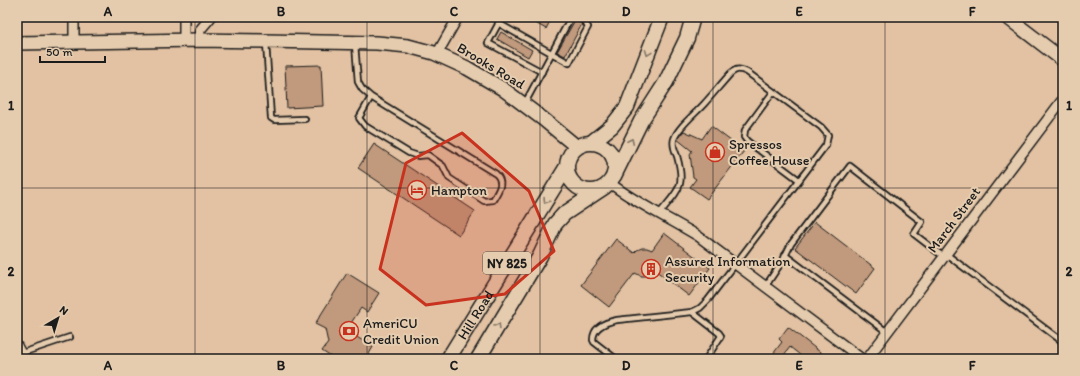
<svg xmlns="http://www.w3.org/2000/svg" width="1080" height="376" viewBox="0 0 1080 376" font-family="Itim,sans-serif">
	<style>
		.building { fill: #c1997c; stroke: #1c1c1c }
		.lines { fill: none; stroke-linecap: round; stroke-linejoin: round }
		.lane-casing { stroke: #1c1c1c; stroke-width: 8 }
		.street-casing { stroke: #1c1c1c; stroke-width: 12 }
		.secondary-casing { stroke: #1c1c1c; stroke-width: 16 }
		.primary-casing { stroke: #1c1c1c; stroke-width: 17 }
		.lane { stroke: #e6ccae; stroke-width: 4.5 }
		.street { stroke: #e6ccae; stroke-width: 9 }
		.secondary { stroke: #e6ccae; stroke-width: 13 }
		.primary { stroke: #e6ccae; stroke-width: 14 }
		.oneway { stroke: #817465 }
		.marked { fill: #c8321e; fill-opacity: 0.2; stroke: #c8321e; stroke-width: 3; stroke-linejoin: round }
		.grid { fill: none; stroke: #1c1c1c; stroke-width: 1; stroke-opacity: 0.55 }
		.labels { text-anchor: middle; dominant-baseline: central; stroke-width: 4; stroke-linejoin: round; paint-order: stroke }
		.shield { fill: #e6ccae; stroke: #595148; stroke-width: 1 }
		.shield-label { font-size: 13px; font-weight: bold; fill: #1c1c1c }
		.street-label { font-size: 14px; fill: #1c1c1c; stroke: #e6ccae }
		.poi-label { font-size: 14px; fill: #1c1c1c; stroke: #e6ccae; text-anchor: start }
		.neatline { fill: none; stroke: #1c1c1c; stroke-width: 1.5 }
		.grid-label { font-size: 13px; text-anchor: middle; font-weight: bold; fill: #1c1c1c }
	</style>
	<rect width="100%" height="100%" fill="#e2c2a3"/>
	<filter id="ink" filterUnits="userSpaceOnUse"><feTurbulence type="fractalNoise" baseFrequency=".025" numOctaves="2"/><feDisplacementMap in="SourceGraphic" scale="8" xChannelSelector="R" yChannelSelector="G"/><feConvolveMatrix kernelMatrix="1 2 1 2 8 2 1 2 1" color-interpolation-filters="sRGB"/></filter>
	<g filter="url(#ink)">
		<!-- building -->
		<g class="building">
			<polygon points="525,17 552,17 546,29"/>
			<polygon points="575,20 582,24 565,56 557,52"/>
			<polygon points="501,32 532,50 528,57 497,39"/>
			<polygon points="321,65 323,106 287,108 285,66"/>
			<polygon points="711,126 744,151 707,199 690,187 696,179 693,177 690,154 692,151 677,139 684,131 702,139"/>
			<polygon points="374,144 475,211 459,235 358,168"/>
			<polygon points="815,222 875,268 856,294 795,248"/>
			<polygon points="664,233 710,268 689,296 655,270 647,276 641,276 635,273 609,307 581,285 616,239 634,253 637,250 642,248 647,248 652,250"/>
			<polygon points="347,273 379,293 367,312 361,308 351,323 355,336 373,347 366,359 334,359 322,351 328,343 325,329 315,324"/>
			<polygon points="788,327 829,359 805,359 790,347 781,359 771,359 770,358 782,342 779,339"/>
		</g>
		<g class="lines">
			<!-- lane casing -->
			<g class="lane-casing">
				<g id="lane">
					<polyline points="502,17 488,43 542,72"/>
					<polyline points="498,23 569,63 588,27 581,17"/>
					<polyline points="266,42 271,118 274,120 305,119"/>
					<path d="M355 44 358 82 362 89 371 97 496 174C505 183 498 191 493 200L484 201 449 178 443 166 428 155 418 156 409 153 365 126 359 118 371 97"/>
					<polyline points="773,92 745,130 744,137 747,141 799,180"/>
					<polyline points="525,103 571,17"/>
					<polyline points="946,254 1063,342"/>
					<polyline points="785,255 887,332"/>
					<polyline points="765,287 783,260 791,244 850,166 922,222 914,234 944,257"/>
					<polyline points="692,312 719,333 721,336 706,359"/>
					<polyline points="22,353 70,337"/>
					<path d="M616 359 594 342 593 340C593 327 606 322 617 320L692 312 700 308 708 300 826 145 828 135 821 127 747 72C740 69 737 68 731 73 722 83 713 94 704 104 696 113 678 127 674 139 672 145 675 151 677 156 686 188 678 190 659 214"/>
				</g>
			</g>
			<!-- street casing -->
			<g class="street-casing">
				<g id="street">
					<polyline points="74,17 74,42"/>
					<polyline points="184,17 184,40"/>
					<polyline points="199,40 200,30 211,17"/>
					<polyline points="437,54 458,17"/>
					<path d="M610 183C637 204 669 218 698 236L862 359"/>
					<polyline points="17,346 24,359"/>
					<polyline points="867,359 1063,99"/>
				</g>
			</g>
			<!-- secondary casing -->
			<g class="secondary-casing">
				<g id="secondary">
					<polyline points="1007,17 1063,60"/>
					<polyline points="17,43 199,40 377,43 408,46 434,53 467,68 503,89 543,119 577,147"/>
				</g>
			</g>
			<!-- primary casing -->
			<g class="primary-casing">
				<g id="primary">
					<polyline points="592,142 612,126 627,107 662,17"/>
					<circle cx="591" cy="167" r="24"/>
					<polyline points="614,176 641,121 666,82 675,63 687,38 693,17"/>
					<path id="s1" d="M448 359 566 168"/>
					<polyline points="478,359 540,256 555,224 564,214 603,188"/>
				</g>
			</g>
			<!-- lane -->
			<use href="#lane" class="lane"/>
			<!-- street -->
			<use href="#street" class="street"/>
			<!-- secondary -->
			<use href="#secondary" class="secondary"/>
			<!-- primary -->
			<use href="#primary" class="primary"/>
		</g>
		<!-- one-way arrows -->
		<defs><path id="oneway-chevron" d="M-2-3.5L2.5 0L-2 3.5" fill="none" stroke-width="1.6" stroke-linecap="round" stroke-linejoin="round"/></defs>
		<g class="oneway">
			<use href="#oneway-chevron" transform="translate(648 53) rotate(111)"/>
			<use href="#oneway-chevron" transform="translate(631 141) rotate(-65)"/>
			<use href="#oneway-chevron" transform="translate(546 201) rotate(122)"/>
			<use href="#oneway-chevron" transform="translate(498 326) rotate(-59)"/>
		</g>
	</g>
	<!-- marked area -->
	<path class="marked" d="M462 133 529 191 554 251 505 294 426 305 380 269 406 163Z"/>
	<!-- grid -->
	<path class="grid" d="M195 17V359M367 17V359M540 17V359M713 17V359M885 17V359M17 188H1063"/>
	<!-- icons -->
	<defs>
		<g id="shop-ring" transform="scale(1)"><circle r="9.5" fill="#e6ccae" stroke="#c8321e" stroke-width="1.5"/><path d="M-5-2.5h2.3a2.7 3.5 0 0 1 5.4 0H5L5.5 6h-11ZM-1.5-2.5h3a1.5 2.3 0 0 0-3 0Z" fill="#c8321e"/></g>
		<g id="hotel-ring" transform="scale(1)"><circle r="9.5" fill="#e6ccae" stroke="#c8321e" stroke-width="1.5"/><path d="M-6-4.5h1.5V1H6V5H4.5V3h-9V5H-6ZM-4 0a1.8 1.8 0 1 1 3.6 0ZM.5 0V-2.5h3Q6-2.5 6 0Z" fill="#c8321e"/></g>
		<g id="building-ring" transform="scale(1)"><circle r="9.5" fill="#e6ccae" stroke="#c8321e" stroke-width="1.5"/><path d="M-4-6H4V6H1V3H-1V6H-4ZM-2.5-4.3h1.7v1.8h-1.7ZM.8-4.3h1.7v1.8H.8ZM-2.5-1h1.7V.8h-1.7ZM.8-1h1.7V.8H.8Z" fill="#c8321e"/></g>
		<g id="bank-ring" transform="scale(1)"><circle r="9.5" fill="#e6ccae" stroke="#c8321e" stroke-width="1.5"/><path d="M-6-4H6V4H-6ZM0-2.3a2.3 2.3 0 1 0 0 4.6a2.3 2.3 0 1 0 0-4.6Z" fill="#c8321e"/></g>
	</defs>
	<g fill-rule="evenodd">
		<use href="#shop-ring" x="715" y="152"/>
		<use href="#hotel-ring" x="417" y="190"/>
		<use href="#building-ring" x="651" y="269"/>
		<use href="#bank-ring" x="349" y="331"/>
	</g>
	<g class="labels">
		<!-- shield labels -->
		<rect class="shield" x="483" y="252" width="48" height="22" rx="3"/>
		<g class="shield-label">
			<text x="507" y="263">NY 825</text>
		</g>
		<!-- street labels -->
		<g class="street-label">
			<text transform="translate(491 66) rotate(31)">Brooks Road</text>
			<text transform="translate(954 220) rotate(-53)">March Street</text>
			<text stroke="none"><textPath href="#s1" startOffset="52">Hill Road</textPath></text>
		</g>
		<!-- poi labels -->
		<g class="poi-label">
			<text x="729" y="144">Spressos<tspan x="729" dy="16">Coffee House</tspan></text>
			<text x="431" y="190">Hampton</text>
			<text x="665" y="261">Assured Information<tspan x="665" dy="16">Security</tspan></text>
			<text x="363" y="323">AmeriCU<tspan x="363" dy="16">Credit Union</tspan></text>
		</g>
	</g>
	<!-- margin -->
	<rect width="1080" height="376" fill="none" stroke="#e6ccae" stroke-width="44"/>
	<!-- north arrow -->
	<g transform="translate(58 318) rotate(38)" stroke="#e6ccae" stroke-width="3" paint-order="stroke">
	<path d="M0-3L7 15L0 10L-7 15Z" fill="#1c1c1c"/>
	<text y="-6" font-size="11" font-weight="bold" text-anchor="middle" fill="#1c1c1c">N</text>
	</g>
	<!-- scale -->
	<path d="M40 56v6h65v-6" fill="none" stroke="#1c1c1c" stroke-width="2"/>
	<text x="46" y="56" font-size="12" fill="#1c1c1c" stroke="#e6ccae" stroke-width="3" paint-order="stroke">50 m</text>
	<rect x="22" y="22" width="1036" height="332" class="neatline"/>
	<g class="grid-label">
		<text x="108" y="16">A</text>
		<text x="281" y="16">B</text>
		<text x="454" y="16">C</text>
		<text x="626" y="16">D</text>
		<text x="799" y="16">E</text>
		<text x="972" y="16">F</text>
		<text x="11" y="110">1</text>
		<text x="1069" y="110">1</text>
		<text x="11" y="276">2</text>
		<text x="1069" y="276">2</text>
		<text x="108" y="370">A</text>
		<text x="281" y="370">B</text>
		<text x="454" y="370">C</text>
		<text x="626" y="370">D</text>
		<text x="799" y="370">E</text>
		<text x="972" y="370">F</text>
	</g>
</svg>
